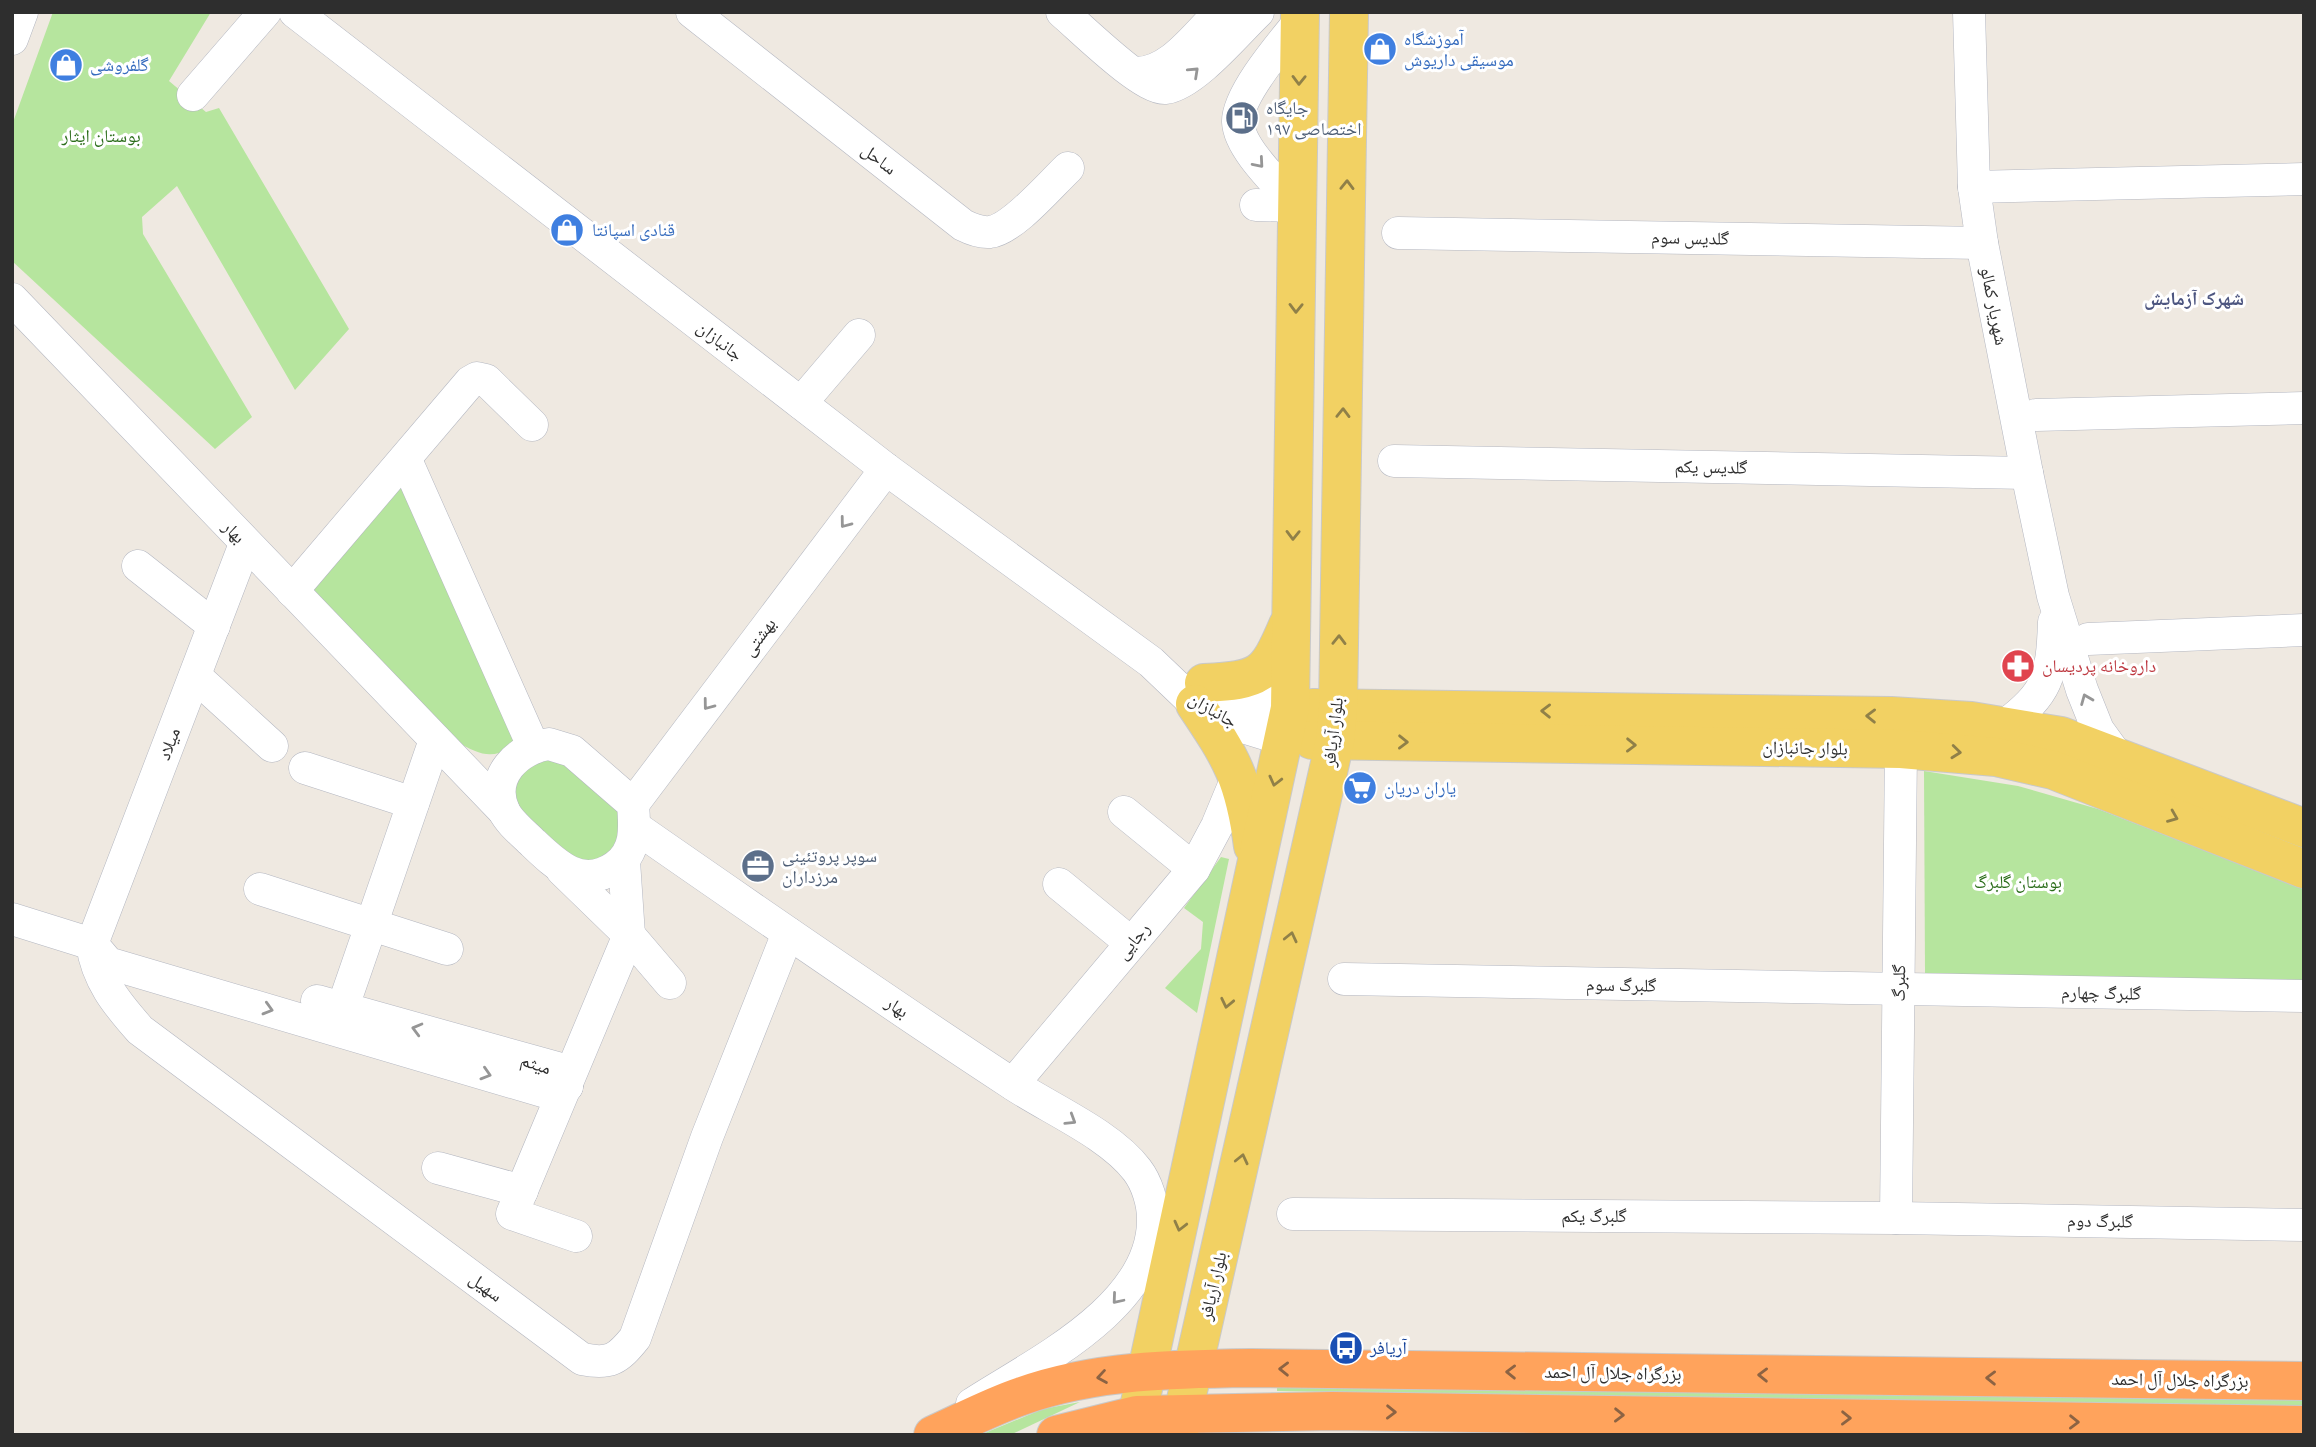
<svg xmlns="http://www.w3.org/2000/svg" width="2316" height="1447" viewBox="0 0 2316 1447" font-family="Signika,'Noto Naskh Arabic',sans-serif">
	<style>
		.green { fill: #b6e59e }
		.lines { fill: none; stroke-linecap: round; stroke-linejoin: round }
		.minor-casing { stroke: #b4b7c1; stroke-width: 33 }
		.major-casing { stroke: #c9c9c9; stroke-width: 40 }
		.highway-casing { stroke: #c9c9c9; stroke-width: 40 }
		.minor { stroke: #fff; stroke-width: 32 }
		.major { stroke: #f2d163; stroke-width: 38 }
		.highway { stroke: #ffa35c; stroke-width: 38 }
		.oneway { stroke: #969696 }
		.oneway2 { stroke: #908048 }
		.oneway3 { stroke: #8c6343 }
		.labels { text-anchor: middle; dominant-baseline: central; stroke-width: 6; stroke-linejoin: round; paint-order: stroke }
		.shop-label { font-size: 18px; fill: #366cbe; stroke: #fff; text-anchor: start }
		.service-label { font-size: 18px; fill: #4e5e75; stroke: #fff; text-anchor: start }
		.park-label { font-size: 18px; fill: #2c6e1b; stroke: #fff }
		.street-label { font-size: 18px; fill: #2e2e2e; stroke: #fff }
		.health-label { font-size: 18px; fill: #be3a42; stroke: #fff; text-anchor: start }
		.transit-label { font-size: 18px; fill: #164399; stroke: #fff; text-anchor: start }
		.neighbourhood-label { font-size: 19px; font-weight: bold; fill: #4d5680; stroke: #fff }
	</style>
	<rect width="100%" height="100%" fill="#efe9e1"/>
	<!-- green -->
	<g class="green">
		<polygon points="53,12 211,12 169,81 206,112 219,108 349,329 295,390 177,186 142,217 143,234 252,417 215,449 12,261 12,125"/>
		<path d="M404 477 523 739C496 760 484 758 456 741L308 588Z"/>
		<path d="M556 758 620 809 623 843 589 867 533 831 513 795C519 770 530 761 556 758Z"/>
		<polygon points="1924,771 2018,786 2098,809 2304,889 2304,983 1925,973"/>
		<polygon points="1221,857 1229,859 1197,1013 1165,988 1201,949 1203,922 1184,908"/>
		<polygon points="1277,1384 2304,1394 2304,1408 1277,1391"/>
		<polygon points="1080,1402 1010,1435 980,1435 1043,1409"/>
	</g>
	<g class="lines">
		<!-- minor casing -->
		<g class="minor-casing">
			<g id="minor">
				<polyline points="295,12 886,469 1151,662 1195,704 1233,724 1285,740"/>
				<path d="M692 12 963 225C971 229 980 233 990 232 1013 229 1050 185 1068 168"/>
				<path d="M1062 12C1081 28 1144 91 1166 88 1194 84 1237 32 1258 12"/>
				<polyline points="1969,12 1974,187 1982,243 2027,473 2053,596 2082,690 2098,730 2119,759"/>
				<polyline points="12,39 22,12"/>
				<path d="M1135 73C1170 74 1196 35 1220 12"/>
				<polyline points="193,95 265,12"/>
				<polyline points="1974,187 2304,179"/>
				<polyline points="1256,205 1297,206"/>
				<path d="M1297 206C1280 186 1239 149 1238 122 1237 95 1283 42 1300 21"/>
				<polyline points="1398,233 1982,243"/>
				<polyline points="12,299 504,811"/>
				<polyline points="801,403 859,335"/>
				<polyline points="2036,415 2304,408"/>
				<polyline points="406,460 533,746"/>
				<polyline points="1394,461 2027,473"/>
				<polyline points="138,566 214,626"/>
				<polyline points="292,591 470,382 477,378 486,380 532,425"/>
				<polyline points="2088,639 2304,630"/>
				<polyline points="195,676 272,746"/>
				<polyline points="1207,684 1229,693 1290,708"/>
				<path d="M2004 726C2048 693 2052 677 2054 622"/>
				<path d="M549 744 572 751 633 804C635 828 637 852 615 867 582 890 556 865 533 843 524 834 509 822 504 811 488 777 518 748 549 744Z"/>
				<polyline points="305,768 413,803"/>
				<polyline points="633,804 886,469"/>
				<polyline points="1124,812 1194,869"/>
				<path d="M635 827C760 914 884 1000 1011 1083 1048 1108 1110 1134 1137 1170 1147 1183 1153 1203 1153 1219 1154 1307 1035 1363 972 1404"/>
				<polyline points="562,870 629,935 670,983"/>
				<polyline points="1059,884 1131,943"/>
				<polyline points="260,889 447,949"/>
				<path d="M12 919 92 944C97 980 117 1004 140 1030L582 1359C610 1365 618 1359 635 1338L707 1137 788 933"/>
				<polyline points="92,944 108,963 549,1093 567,1086"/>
				<polyline points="92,944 245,544"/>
				<polyline points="1344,979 2304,996"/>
				<polyline points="317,1001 557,1068 567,1086"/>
				<polyline points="336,1027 435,740"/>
				<polyline points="1013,1084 1194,869 1217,826 1234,785"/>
				<polyline points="438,1168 522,1191"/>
				<polyline points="1293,1214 1896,1218 2304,1225"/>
				<polyline points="1896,1218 1901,749"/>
				<polyline points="576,1236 512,1214 629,935 624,861"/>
			</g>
		</g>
		<!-- major casing -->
		<g class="major-casing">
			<g id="major">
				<path d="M1204 683C1260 680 1266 677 1288 625"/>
				<path d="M1195 704C1232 759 1244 779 1253 846"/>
				<polyline points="1313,708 1891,716 1971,721 2061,736 2304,828"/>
				<polyline points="1312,740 1901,749 1996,757 2053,770 2304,869"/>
				<polyline points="1133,1435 1290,708 1300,12"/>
				<polyline points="1178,1435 1335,741 1338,708 1349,12"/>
			</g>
		</g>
		<!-- highway casing -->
		<g class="highway-casing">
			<g id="highway">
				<path d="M933 1435C962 1422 992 1406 1022 1396 1095 1370 1174 1369 1251 1368L2304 1381"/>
				<polyline points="1056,1435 1137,1415 1332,1411 2304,1425"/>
			</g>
		</g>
		<!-- minor -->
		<use href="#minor" class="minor"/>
		<!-- major -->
		<use href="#major" class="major"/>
		<!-- highway -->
		<use href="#highway" class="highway"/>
	</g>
	<!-- one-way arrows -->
	<defs><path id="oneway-chevron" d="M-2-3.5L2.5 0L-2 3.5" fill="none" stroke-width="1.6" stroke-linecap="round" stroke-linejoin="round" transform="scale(1.75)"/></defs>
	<g class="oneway">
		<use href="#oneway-chevron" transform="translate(1194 72) rotate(-43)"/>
		<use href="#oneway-chevron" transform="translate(1259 163) rotate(49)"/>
		<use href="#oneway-chevron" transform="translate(845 523) rotate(127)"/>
		<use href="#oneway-chevron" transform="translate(2086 699) rotate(-112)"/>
		<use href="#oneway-chevron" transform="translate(708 705) rotate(127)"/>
		<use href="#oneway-chevron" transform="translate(268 1009) rotate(16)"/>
		<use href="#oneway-chevron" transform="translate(417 1029) rotate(-165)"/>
		<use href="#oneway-chevron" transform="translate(486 1074) rotate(17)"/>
		<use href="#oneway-chevron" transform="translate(1071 1120) rotate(32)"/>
		<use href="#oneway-chevron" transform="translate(1117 1299) rotate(130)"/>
	</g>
	<g class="oneway2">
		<use href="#oneway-chevron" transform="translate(1299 80) rotate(91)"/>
		<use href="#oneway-chevron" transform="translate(1347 185) rotate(-89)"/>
		<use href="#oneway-chevron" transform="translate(1296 308) rotate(91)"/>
		<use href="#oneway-chevron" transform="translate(1343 413) rotate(-89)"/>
		<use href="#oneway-chevron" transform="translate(1293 535) rotate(91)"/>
		<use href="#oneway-chevron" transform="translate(1339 640) rotate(-89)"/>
		<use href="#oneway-chevron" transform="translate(1546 711) rotate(-179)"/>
		<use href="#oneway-chevron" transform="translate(1871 716) rotate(-179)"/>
		<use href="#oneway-chevron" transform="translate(1403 742) rotate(1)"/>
		<use href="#oneway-chevron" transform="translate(1631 745) rotate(1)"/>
		<use href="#oneway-chevron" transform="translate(1956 752) rotate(6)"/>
		<use href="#oneway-chevron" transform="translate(1275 781) rotate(104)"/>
		<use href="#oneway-chevron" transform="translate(2173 817) rotate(22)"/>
		<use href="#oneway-chevron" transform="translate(1291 937) rotate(-77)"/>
		<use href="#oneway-chevron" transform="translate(1227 1003) rotate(102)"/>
		<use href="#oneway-chevron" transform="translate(1242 1159) rotate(-77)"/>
		<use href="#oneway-chevron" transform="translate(1180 1226) rotate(104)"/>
	</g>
	<g class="oneway3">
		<use href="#oneway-chevron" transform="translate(1284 1369) rotate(-179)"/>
		<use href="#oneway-chevron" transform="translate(1511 1372) rotate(-179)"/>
		<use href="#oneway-chevron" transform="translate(1763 1375) rotate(-179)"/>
		<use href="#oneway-chevron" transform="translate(1102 1377) rotate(171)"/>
		<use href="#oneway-chevron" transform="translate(1991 1378) rotate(-179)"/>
		<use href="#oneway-chevron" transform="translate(1391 1412) rotate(1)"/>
		<use href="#oneway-chevron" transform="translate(1619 1415) rotate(1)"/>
		<use href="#oneway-chevron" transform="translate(1846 1418) rotate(1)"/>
		<use href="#oneway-chevron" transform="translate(2074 1422) rotate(1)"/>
	</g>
	<!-- icons -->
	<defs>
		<g id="shop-disc" transform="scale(1.75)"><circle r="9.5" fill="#3f7fe0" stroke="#fff"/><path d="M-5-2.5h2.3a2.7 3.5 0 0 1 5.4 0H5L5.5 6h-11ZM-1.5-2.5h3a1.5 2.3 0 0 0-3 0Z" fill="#fff"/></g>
		<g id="fuel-disc" transform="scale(1.75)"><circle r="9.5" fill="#5c6f8a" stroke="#fff"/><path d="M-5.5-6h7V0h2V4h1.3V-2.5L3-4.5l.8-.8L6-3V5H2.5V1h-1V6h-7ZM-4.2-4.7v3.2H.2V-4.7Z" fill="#fff"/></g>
		<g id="pharmacy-disc" transform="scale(1.75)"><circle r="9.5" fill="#e0444e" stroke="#fff"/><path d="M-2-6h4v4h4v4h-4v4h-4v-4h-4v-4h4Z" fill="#fff"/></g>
		<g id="supermarket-disc" transform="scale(1.75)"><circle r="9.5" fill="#3f7fe0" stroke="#fff"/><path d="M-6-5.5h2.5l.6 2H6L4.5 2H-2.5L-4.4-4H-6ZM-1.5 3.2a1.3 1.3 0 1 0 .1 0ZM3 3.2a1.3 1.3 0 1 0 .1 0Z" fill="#fff"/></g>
		<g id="office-disc" transform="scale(1.75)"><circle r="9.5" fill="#5c6f8a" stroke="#fff"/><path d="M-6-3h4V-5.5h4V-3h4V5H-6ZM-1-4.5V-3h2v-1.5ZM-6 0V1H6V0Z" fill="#fff"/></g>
		<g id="bus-disc" transform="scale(1.75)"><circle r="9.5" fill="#1a4fb4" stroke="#fff"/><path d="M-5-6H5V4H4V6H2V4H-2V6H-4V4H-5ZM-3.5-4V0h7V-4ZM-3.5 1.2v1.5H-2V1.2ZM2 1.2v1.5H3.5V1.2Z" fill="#fff"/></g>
	</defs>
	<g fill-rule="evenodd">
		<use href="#shop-disc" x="1380" y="49"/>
		<use href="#shop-disc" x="66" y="65"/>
		<use href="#fuel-disc" x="1242" y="118"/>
		<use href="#shop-disc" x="567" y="230"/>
		<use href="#pharmacy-disc" x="2018" y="666"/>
		<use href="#supermarket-disc" x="1360" y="788"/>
		<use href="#office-disc" x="758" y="866"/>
		<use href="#bus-disc" x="1346" y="1348"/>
	</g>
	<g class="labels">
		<!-- shop labels -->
		<g class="shop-label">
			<text x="1404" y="39">آموزشگاه<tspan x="1404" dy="21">موسیقی داریوش</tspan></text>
			<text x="90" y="65">گلفروشی</text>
			<text x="592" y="230">قنادی اسپانتا</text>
			<text x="1384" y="788">یاران دریان</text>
		</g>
		<!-- service labels -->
		<g class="service-label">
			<text x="1266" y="108">جایگاه<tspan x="1266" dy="21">اختصاصی ۱۹۷</tspan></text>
			<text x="782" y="856">سوپر پروتئینی<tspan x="782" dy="21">مرزداران</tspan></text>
		</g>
		<!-- park labels -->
		<g class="park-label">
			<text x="101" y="136">بوستان ایثار</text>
			<text x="2018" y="882">بوستان گلبرگ</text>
		</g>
		<!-- street labels -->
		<g class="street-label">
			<text transform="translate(879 159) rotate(38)">ساحل</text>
			<text transform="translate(1690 238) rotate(1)">گلدیس سوم</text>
			<text transform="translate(1994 306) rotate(79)">شهریار کمالو</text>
			<text transform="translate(720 341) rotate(38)">جانبازان</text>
			<text transform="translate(1711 467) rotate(1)">گلدیس یکم</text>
			<text transform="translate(234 532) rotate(46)">بهار</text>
			<text transform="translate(759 637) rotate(-53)">بهشتی</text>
			<text transform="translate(1213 710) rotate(30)">جانبازان</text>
			<text transform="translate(1333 732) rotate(-83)">بلوار آریافر</text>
			<text transform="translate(169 744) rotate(-69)">میلاد</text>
			<text transform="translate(1805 748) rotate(1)">بلوار جانبازان</text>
			<text transform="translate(1133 941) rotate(-50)">رجایی</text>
			<text transform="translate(1899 983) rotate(-89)">گلبرگ</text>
			<text transform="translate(1621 985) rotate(1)">گلبرگ سوم</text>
			<text transform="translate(2101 993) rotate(1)">گلبرگ چهارم</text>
			<text transform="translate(897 1007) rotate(34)">بهار</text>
			<text transform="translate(536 1064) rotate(19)">میثم</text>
			<text x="1594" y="1216">گلبرگ یکم</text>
			<text transform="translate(2100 1221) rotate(1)">گلبرگ دوم</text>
			<text transform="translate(1213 1286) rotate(-77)">بلوار آریافر</text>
			<text transform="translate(486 1287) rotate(37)">سهیل</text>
			<text transform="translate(1613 1373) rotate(1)">بزرگراه جلال آل احمد</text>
			<text transform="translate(2180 1380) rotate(1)">بزرگراه جلال آل احمد</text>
		</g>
		<!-- health labels -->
		<g class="health-label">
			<text x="2042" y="666">داروخانه پردیسان</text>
		</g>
		<!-- transit labels -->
		<g class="transit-label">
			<text x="1370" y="1348">آریافر</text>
		</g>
		<!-- neighbourhood labels -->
		<g class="neighbourhood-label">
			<text x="2194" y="299">شهرک آزمایش</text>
		</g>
	</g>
	<!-- border -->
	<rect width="2316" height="1447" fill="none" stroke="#2e2e2e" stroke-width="28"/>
</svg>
